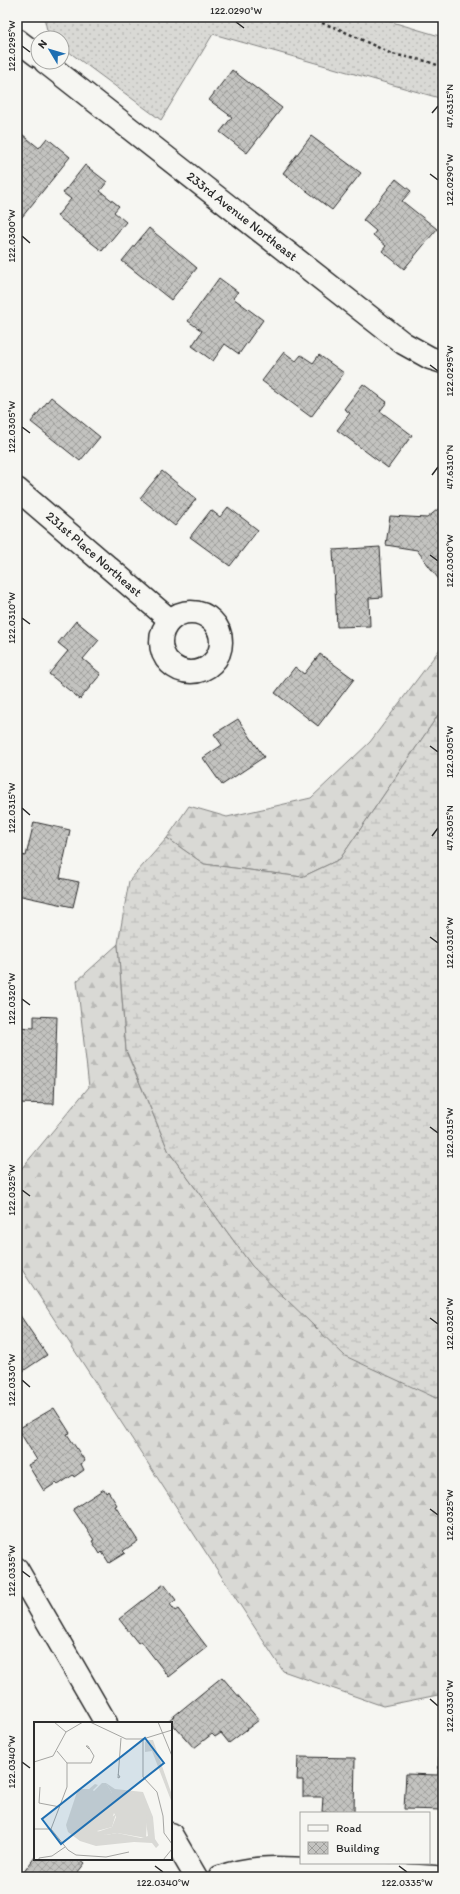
<svg xmlns="http://www.w3.org/2000/svg" width="460" height="1894" viewBox="0 0 460 1894" font-family="Itim,sans-serif">
	<style>
		.grass { fill: url(#grass-dots); stroke: #828280 }
		.forest { fill: url(#forest-firs); stroke: #828280 }
		.wetland { fill: url(#wetland-marsh); stroke: #828280 }
		.building { fill: url(#building-cross-hatch); stroke: #2b2b2b }
		.lines { fill: none; stroke-linecap: round; stroke-linejoin: round }
		.minor-casing { stroke: #2b2b2b; stroke-width: 25 }
		.path { stroke: #2b2b2b; stroke-width: 2.5; stroke-dasharray: 3 3; stroke-linecap: butt }
		.minor { stroke: #f6f6f2; stroke-width: 22 }
		.ticks { fill: none; stroke: #2b2b2b; stroke-width: 1.5 }
		.labels { text-anchor: middle; dominant-baseline: central; stroke-width: 3; stroke-linejoin: round; paint-order: stroke }
		.street-label { font-size: 13px; fill: #2b2b2b; stroke: #f6f6f2 }
		.inset-road { fill: none; stroke: #a5a5a2; stroke-width: 1 }
		.view { fill: #1f6fb2; fill-opacity: 0.15; stroke: #1f6fb2; stroke-width: 2 }
		.inset-edge { fill: none; stroke: #2b2b2b; stroke-width: 2 }
		.neatline { fill: none; stroke: #2b2b2b; stroke-width: 1.5 }
		.ticks-label { font-size: 10px; text-anchor: middle; fill: #2b2b2b }
	</style>
	<defs>
		<pattern id="grass-dots" width="8" height="8" patternUnits="userSpaceOnUse"><rect width="8" height="8" fill="#d9d9d5"/><path d="M2 2h.1M6 6h.1" fill="none" stroke="#babab7" stroke-width="1.8" stroke-linecap="round"/></pattern>
		<pattern id="forest-firs" width="22" height="20" patternUnits="userSpaceOnUse"><rect width="22" height="20" fill="#d9d9d5"/><path d="M5 1l3.5 6h-7zM16 11l3.5 6h-7z" fill="#babab7"/></pattern>
		<pattern id="wetland-marsh" width="20" height="14" patternUnits="userSpaceOnUse"><rect width="20" height="14" fill="#d9d9d5"/><path d="M1 5h8M5 5V1M11 12h8M15 12V8" fill="none" stroke="#babab7"/></pattern>
		<pattern id="building-cross-hatch" width="8" height="8" patternUnits="userSpaceOnUse"><rect width="8" height="8" fill="#c3c3c0"/><path d="M0 0l8 8M0 8l8-8" fill="none" stroke="#9f9f9c"/></pattern>
	</defs>
	<rect width="100%" height="100%" fill="#f6f6f2"/>
	<filter id="ink" filterUnits="userSpaceOnUse"><feTurbulence type="fractalNoise" baseFrequency=".025" numOctaves="2"/><feDisplacementMap in="SourceGraphic" scale="8" xChannelSelector="R" yChannelSelector="G"/><feConvolveMatrix kernelMatrix="1 2 1 2 8 2 1 2 1" color-interpolation-filters="sRGB"/></filter>
	<g filter="url(#ink)">
		<!-- grass -->
		<polygon class="grass" points="44,17 375,17 443,37 443,99 213,34 161,120 65,49 62,45 62,38 55,38 47,30"/>
		<!-- forest -->
		<g class="forest">
			<polygon points="443,645 443,708 340,859 302,877 204,864 167,838 189,806 227,817 311,798 370,742"/>
			<polygon points="118,944 126,1051 169,1152 252,1266 435,1398 443,1395 443,1694 383,1706 283,1671 17,1262 17,1174 89,1087 77,981"/>
		</g>
		<!-- wetland -->
		<polygon class="wetland" points="443,708 443,1395 436,1398 345,1356 252,1266 169,1152 126,1050 118,944 129,881 167,838 204,864 302,877 340,859"/>
		<!-- building -->
		<g class="building">
			<polygon points="232,70 282,108 247,153 220,132 232,117 209,100"/>
			<polygon points="17,130 39,148 47,138 70,157 22,217 17,213"/>
			<polygon points="311,136 361,173 332,210 283,173"/>
			<polygon points="85,165 107,182 100,191 119,206 114,212 126,222 102,251 57,216 71,199 63,193"/>
			<polygon points="396,179 411,191 402,201 437,229 404,269 382,251 386,246 373,235 376,231 363,220"/>
			<polygon points="149,228 197,268 171,300 122,261"/>
			<polygon points="219,278 238,292 233,298 263,320 239,354 225,344 213,361 192,346 202,331 188,321"/>
			<polygon points="284,352 296,361 301,355 313,363 319,355 344,373 311,417 262,381"/>
			<polygon points="363,384 387,402 380,411 412,435 388,468 337,430 350,413 344,409"/>
			<polygon points="51,397 100,437 80,461 31,422"/>
			<polygon points="162,471 196,499 175,526 140,498"/>
			<polygon points="443,505 443,585 417,550 386,545 390,516 427,518"/>
			<polygon points="228,507 258,530 230,566 190,537 211,510 220,517"/>
			<polygon points="380,547 383,597 369,598 370,626 337,627 333,550"/>
			<polygon points="17,601 21,605 17,611"/>
			<polygon points="76,621 99,640 83,659 101,674 80,699 49,674 68,651 58,643"/>
			<polygon points="17,624 22,627 17,633"/>
			<polygon points="320,654 354,679 318,726 275,693 295,667 304,674"/>
			<polygon points="238,719 264,757 222,785 203,758 222,745 214,734"/>
			<polygon points="34,822 70,830 60,878 79,882 73,907 17,895 17,877 22,855 26,856"/>
			<polygon points="34,1016 57,1017 54,1104 17,1103 18,1027 34,1028"/>
			<polygon points="17,1311 47,1355 23,1371 20,1367 17,1368"/>
			<polygon points="54,1408 70,1433 67,1434 85,1461 81,1464 84,1470 74,1477 73,1475 58,1485 56,1483 44,1491 28,1465 37,1460 18,1429"/>
			<polygon points="104,1489 106,1493 108,1491 117,1505 115,1506 138,1541 123,1551 125,1553 109,1563 102,1552 100,1554 92,1541 94,1540 73,1509"/>
			<polygon points="164,1584 176,1600 170,1604 175,1611 178,1609 207,1647 169,1677 141,1641 138,1643 119,1619"/>
			<polygon points="222,1677 259,1720 229,1743 221,1733 215,1737 212,1734 194,1748 169,1720"/>
			<polygon points="17,1717 22,1724 17,1727"/>
			<polygon points="298,1757 355,1758 354,1813 322,1812 323,1797 303,1797 303,1780 297,1780"/>
			<polygon points="439,1757 443,1758 443,1810 404,1809 406,1774 438,1775"/>
			<polygon points="35,1857 35,1859 80,1859 85,1863 74,1877 20,1877"/>
		</g>
		<g class="lines">
			<!-- minor casing -->
			<g class="minor-casing">
				<g id="minor">
					<polyline points="17,40 38,56"/>
					<polyline points="45,62 403,343 430,358 443,362"/>
					<polyline points="17,489 170,620"/>
					<circle cx="191" cy="642" r="30"/>
					<polyline points="17,1569 106,1723"/>
					<polyline points="171,1834 196,1877"/>
					<path d="M220 1877C257 1863 299 1869 338 1871 370 1873 402 1875 435 1877"/>
				</g>
			</g>
			<!-- path -->
			<polyline class="path" points="305,17 339,29 392,54 426,61 443,67"/>
			<!-- minor -->
			<use href="#minor" class="minor"/>
		</g>
	</g>
	<!-- ticks -->
	<path class="ticks" d="M236 22 244 28M22 46 30 52M432 113 438 106M430 174 438 180M22 236 30 243M430 365 438 371M22 427 30 433M432 475 438 467M430 555 438 561M22 618 30 624M430 746 438 752M22 808 30 815M432 836 438 828M430 937 438 943M22 999 30 1005M430 1127 438 1133M22 1190 30 1196M430 1318 438 1324M22 1380 30 1387M430 1509 438 1515M22 1571 30 1577M430 1699 438 1706M22 1762 30 1768M155 1866 163 1872M399 1866 407 1872"/>
	<g class="labels">
		<!-- street labels -->
		<g class="street-label">
			<text transform="translate(242 216) rotate(38)">233rd Avenue Northeast</text>
			<text transform="translate(94 554) rotate(41)">231st Place Northeast</text>
		</g>
	</g>
	<!-- overview -->
	<g transform="translate(34 1722)">
		<rect width="138" height="138" fill="#f6f6f2"/>
		<path d="M114 18H119L138 73V81L118 29 111 30V20Z" fill="#d9d9d5"/>
		<path d="M72 61 81 67 109 70 119 95 121 117 125 123 122 126 118 121 100 120 62 124 46 119 34 110 32 103 44 67H55L61 62 64 63 59 68 78 95 82 92 78 105 63 109 72 113 83 111 107 116 114 114 110 86 99 71H78Z" fill="#d9d9d5"/>
		<path d="M68 61H72L78 71H99L109 76 113 97 112 116 83 111 72 113 60 111 78 105 82 95 80 91 77 100 63 103 53 99 52 93 55 74Z" fill="#d9d9d5"/>
		<path class="inset-road" d="M20 0 32 10M56 0 92 17H109L138 8M124 0 138 34M109 17V55L123 70 129 94 130 111 138 122M23 29 33 41V65L17 107 34 128 42 133 72 135 95 130M0 40 19 34 32 10 49 0M33 41H57L60 34 54 24H52L55 27M84 52 86 55 84 56 87 16M6 65 5 81 26 85M0 107H17M5 138V136L18 134 31 125M129 138 138 127"/>
		<path class="view" d="M111 16 130 41 27 122 8 97Z"/>
		<rect width="138" height="138" class="inset-edge"/>
	</g>
	<!-- margin -->
	<rect width="460" height="1894" fill="none" stroke="#f6f6f2" stroke-width="44"/>
	<!-- legend -->
	<rect x="300" y="1812" width="130" height="52" fill="#f6f6f2" stroke="#a5a5a2"/>
	<rect x="308" y="1825" width="20" height="6" fill="#f6f6f2" stroke="#a5a5a2"/>
	<text x="336" y="1832" font-size="12" fill="#2b2b2b">Road</text>
	<rect x="308" y="1842" width="20" height="12" fill="url(#building-cross-hatch)" stroke="#a5a5a2"/>
	<text x="336" y="1852" font-size="12" fill="#2b2b2b">Building</text>
	<!-- north arrow -->
	<g transform="translate(50 50) rotate(308)"><circle r="19" fill="#f6f6f2" stroke="#a5a5a2"/>
	<path d="M0-3L7 15L0 10L-7 15Z" fill="#1f6fb2"/>
	<text y="-6" font-size="11" font-weight="bold" text-anchor="middle" fill="#2b2b2b">N</text>
	</g>
	<rect x="22" y="22" width="416" height="1850" class="neatline"/>
	<g class="ticks-label">
		<text x="236" y="14">122.0290°W</text>
		<text transform="translate(11 46) rotate(-90)" y="4">122.0295°W</text>
		<text transform="translate(449 106) rotate(-90)" y="4">47.6315°N</text>
		<text transform="translate(449 180) rotate(-90)" y="4">122.0290°W</text>
		<text transform="translate(11 236) rotate(-90)" y="4">122.0300°W</text>
		<text transform="translate(449 371) rotate(-90)" y="4">122.0295°W</text>
		<text transform="translate(11 427) rotate(-90)" y="4">122.0305°W</text>
		<text transform="translate(449 467) rotate(-90)" y="4">47.6310°N</text>
		<text transform="translate(449 561) rotate(-90)" y="4">122.0300°W</text>
		<text transform="translate(11 618) rotate(-90)" y="4">122.0310°W</text>
		<text transform="translate(449 752) rotate(-90)" y="4">122.0305°W</text>
		<text transform="translate(11 808) rotate(-90)" y="4">122.0315°W</text>
		<text transform="translate(449 828) rotate(-90)" y="4">47.6305°N</text>
		<text transform="translate(449 943) rotate(-90)" y="4">122.0310°W</text>
		<text transform="translate(11 999) rotate(-90)" y="4">122.0320°W</text>
		<text transform="translate(449 1133) rotate(-90)" y="4">122.0315°W</text>
		<text transform="translate(11 1190) rotate(-90)" y="4">122.0325°W</text>
		<text transform="translate(449 1324) rotate(-90)" y="4">122.0320°W</text>
		<text transform="translate(11 1380) rotate(-90)" y="4">122.0330°W</text>
		<text transform="translate(449 1515) rotate(-90)" y="4">122.0325°W</text>
		<text transform="translate(11 1571) rotate(-90)" y="4">122.0335°W</text>
		<text transform="translate(449 1706) rotate(-90)" y="4">122.0330°W</text>
		<text transform="translate(11 1762) rotate(-90)" y="4">122.0340°W</text>
		<text x="163" y="1886">122.0340°W</text>
		<text x="407" y="1886">122.0335°W</text>
	</g>
</svg>
